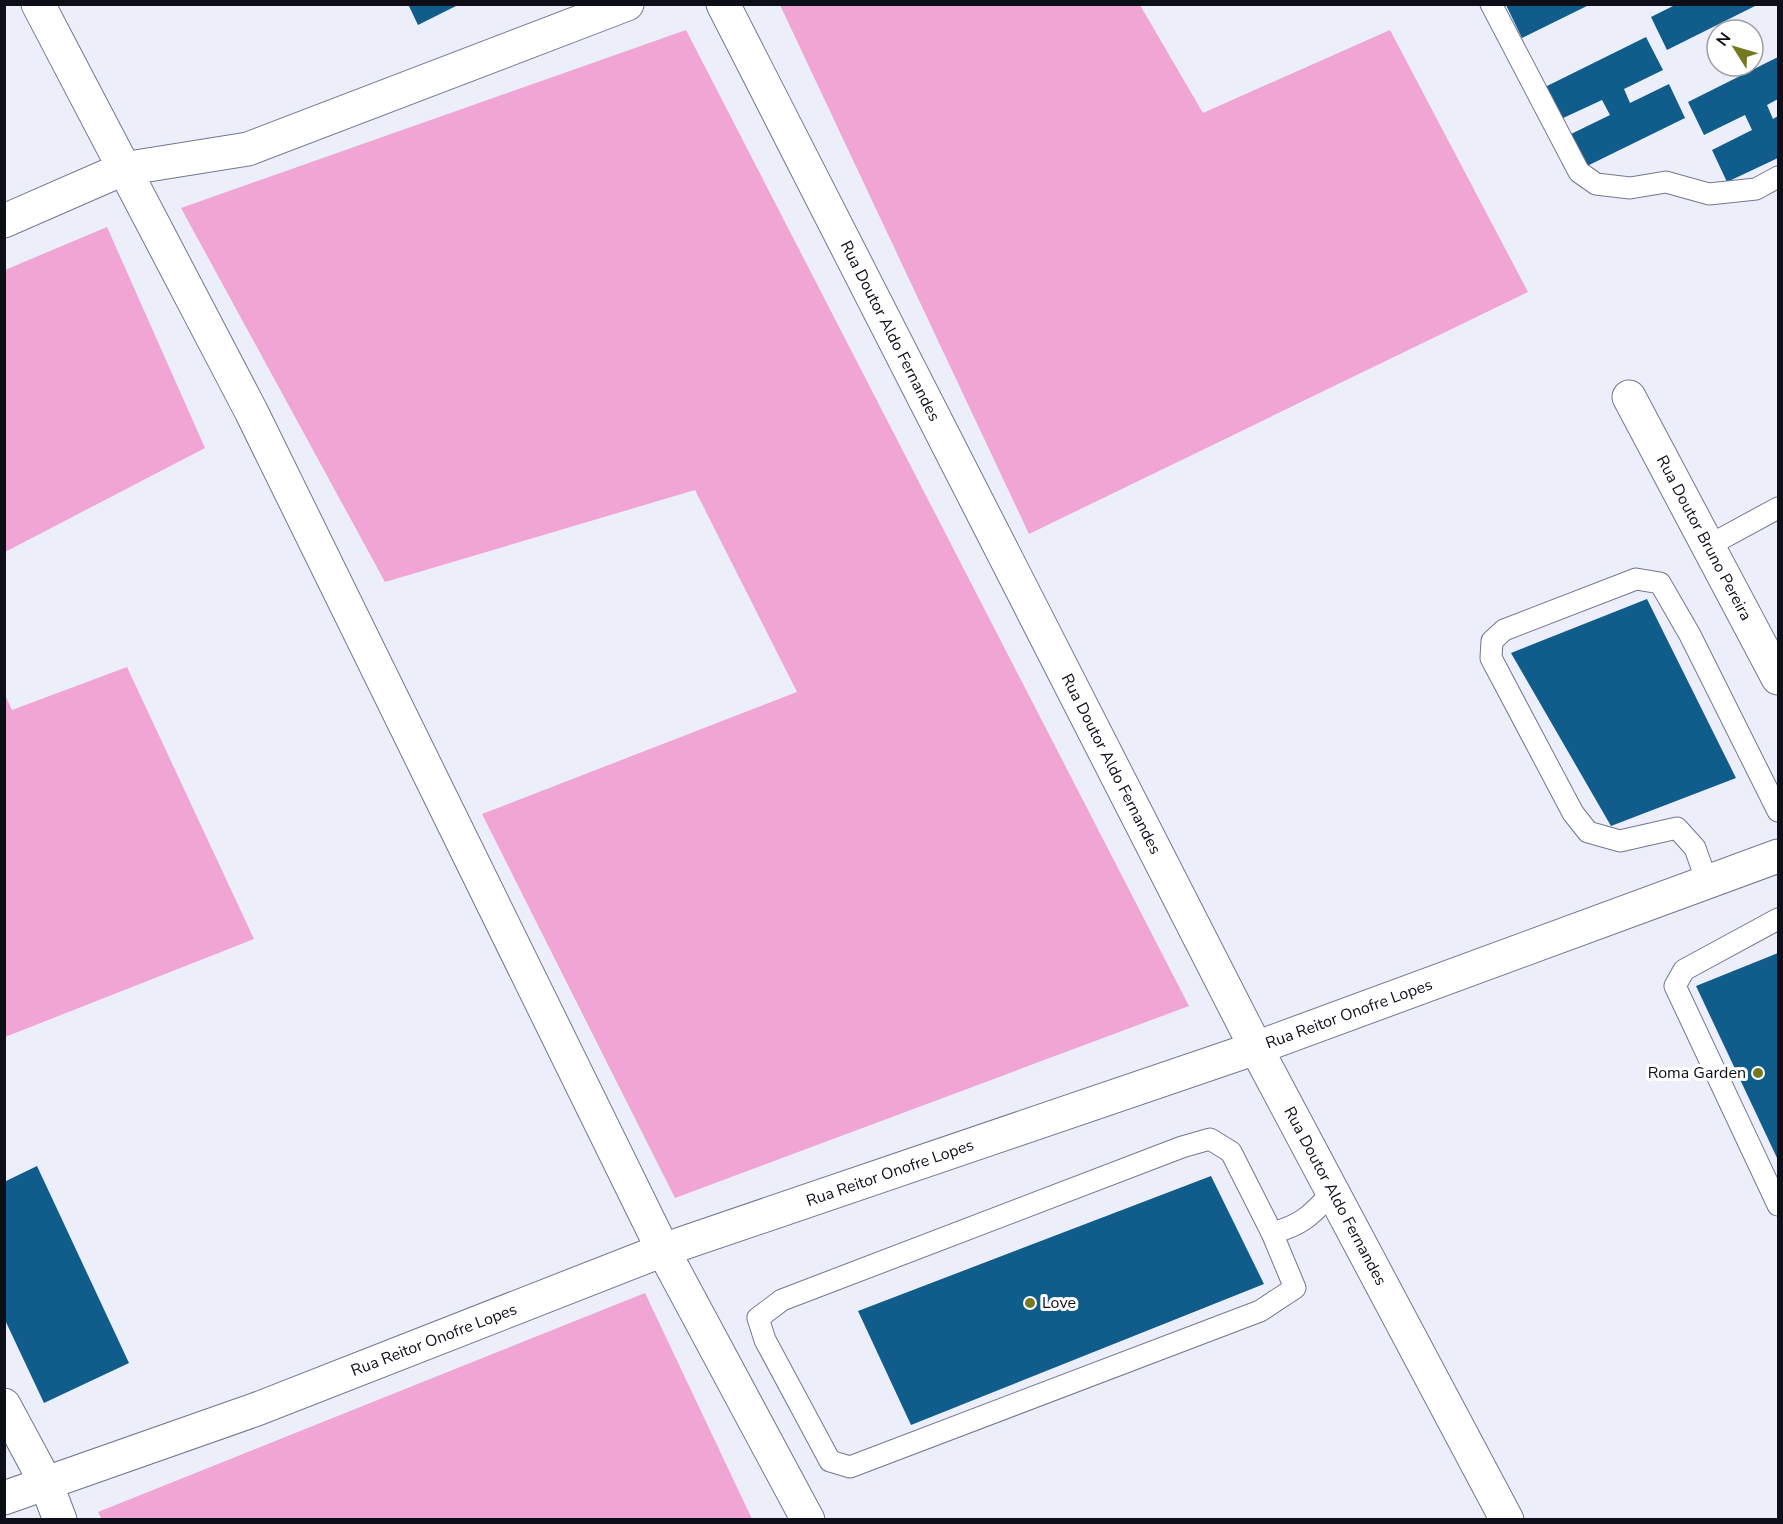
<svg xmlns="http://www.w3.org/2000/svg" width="1783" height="1524" viewBox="0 0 1783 1524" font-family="'Nunito Sans',sans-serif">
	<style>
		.green { fill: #f0a5d5 }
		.building { fill: #105c8b }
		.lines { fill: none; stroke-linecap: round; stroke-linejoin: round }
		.lane-casing { stroke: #727791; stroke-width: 23 }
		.street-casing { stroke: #727791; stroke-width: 35 }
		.lane { stroke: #fff; stroke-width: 21 }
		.street { stroke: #fff; stroke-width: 33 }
		.poi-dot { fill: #747820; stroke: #fff; stroke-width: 2 }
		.labels { text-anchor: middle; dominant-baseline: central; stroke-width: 6; stroke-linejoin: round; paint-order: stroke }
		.street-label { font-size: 16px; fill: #0d0f18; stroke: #fff }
		.poi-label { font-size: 16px; fill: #0d0f18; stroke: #fff; text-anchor: end }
	</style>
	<rect width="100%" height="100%" fill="#eceffa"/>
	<!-- green -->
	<g class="green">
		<polygon points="780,5 1140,5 1203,113 1390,30 1528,292 1029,534"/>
		<polygon points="686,30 1189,1006 675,1198 482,814 797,692 695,490 385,582 181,208"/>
		<polygon points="107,227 205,448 5,552 5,270"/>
		<polygon points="127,667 254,939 5,1037 5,695 12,710"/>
		<polygon points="645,1293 752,1519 102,1520 98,1512"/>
	</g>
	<!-- building -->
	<g class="building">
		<polygon points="408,4 460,4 418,25"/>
		<polygon points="1508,4 1591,4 1522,38 1506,5"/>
		<polygon points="1677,4 1759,4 1667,50 1651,17"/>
		<polygon points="1646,37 1663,70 1624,89 1630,103 1669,84 1685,118 1585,167 1569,135 1610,115 1602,100 1561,119 1545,87"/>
		<polygon points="1778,57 1778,99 1767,105 1773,119 1778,116 1778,158 1727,182 1712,150 1752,130 1745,115 1704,135 1688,102"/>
		<polygon points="1647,599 1736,778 1611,826 1511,653"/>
		<polygon points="1778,953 1778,1160 1696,986"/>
		<polygon points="37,1166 129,1363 44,1403 4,1318 4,1182"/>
		<polygon points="1211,1176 1264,1284 911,1425 858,1311"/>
	</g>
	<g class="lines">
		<!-- lane casing -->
		<g class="lane-casing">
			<g id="lane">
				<polyline points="1491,4 1579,172 1596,184 1630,188 1666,182 1709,194 1756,189 1778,177"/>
				<polyline points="1708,546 1778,508"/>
				<polyline points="1707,882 1695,848 1677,828 1620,841 1588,832 1573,813 1491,658 1492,641 1504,630 1636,579 1660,583 1690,635 1778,811"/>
				<polyline points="1778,919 1684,970 1675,986 1778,1205"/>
				<polygon points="1210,1139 1231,1152 1272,1233 1295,1288 1260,1311 850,1467 830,1461 765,1340 758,1318 782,1300 1182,1147"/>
				<path d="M1272 1233C1303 1225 1312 1214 1333 1192"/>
			</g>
		</g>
		<!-- street casing -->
		<g class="street-casing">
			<g id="street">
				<polyline points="38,4 251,411 663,1250 808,1520"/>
				<polyline points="723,4 1256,1048 1507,1520"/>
				<polyline points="4,221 123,169 248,149 627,4"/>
				<polyline points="1629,397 1778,678"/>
				<polyline points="4,1405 46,1483 60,1520"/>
				<polyline points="4,1498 257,1409 663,1250 1256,1048 1778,856"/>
			</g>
		</g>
		<!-- lane -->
		<use href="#lane" class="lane"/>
		<!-- street -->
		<use href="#street" class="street"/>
	</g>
	<!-- markers -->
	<g class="poi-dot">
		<circle cx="1758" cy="1073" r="6"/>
		<circle cx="1030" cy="1303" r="6"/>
	</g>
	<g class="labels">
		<!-- street labels -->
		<g class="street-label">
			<text transform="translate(890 331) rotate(63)">Rua Doutor Aldo Fernandes</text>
			<text transform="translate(1704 538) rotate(62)">Rua Doutor Bruno Pereira</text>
			<text transform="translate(1111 764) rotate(63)">Rua Doutor Aldo Fernandes</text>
			<text transform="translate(1349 1014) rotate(-20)">Rua Reitor Onofre Lopes</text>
			<text transform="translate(890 1173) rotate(-19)">Rua Reitor Onofre Lopes</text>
			<text transform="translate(1335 1196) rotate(62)">Rua Doutor Aldo Fernandes</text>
			<text transform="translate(434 1340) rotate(-21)">Rua Reitor Onofre Lopes</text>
		</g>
		<!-- poi labels -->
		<g class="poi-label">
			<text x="1746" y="1073">Roma Garden</text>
			<text x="1042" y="1303" text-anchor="start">Love</text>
		</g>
	</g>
	<!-- border -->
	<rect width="1783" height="1524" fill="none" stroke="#0d0f18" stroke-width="12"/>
	<!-- north arrow -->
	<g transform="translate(1735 48) rotate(307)"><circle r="28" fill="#ffffff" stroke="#9e9fa3" stroke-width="1.5"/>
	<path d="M0-4.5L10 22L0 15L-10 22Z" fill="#747820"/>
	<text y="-9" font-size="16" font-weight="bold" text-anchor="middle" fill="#0d0f18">N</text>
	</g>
</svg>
